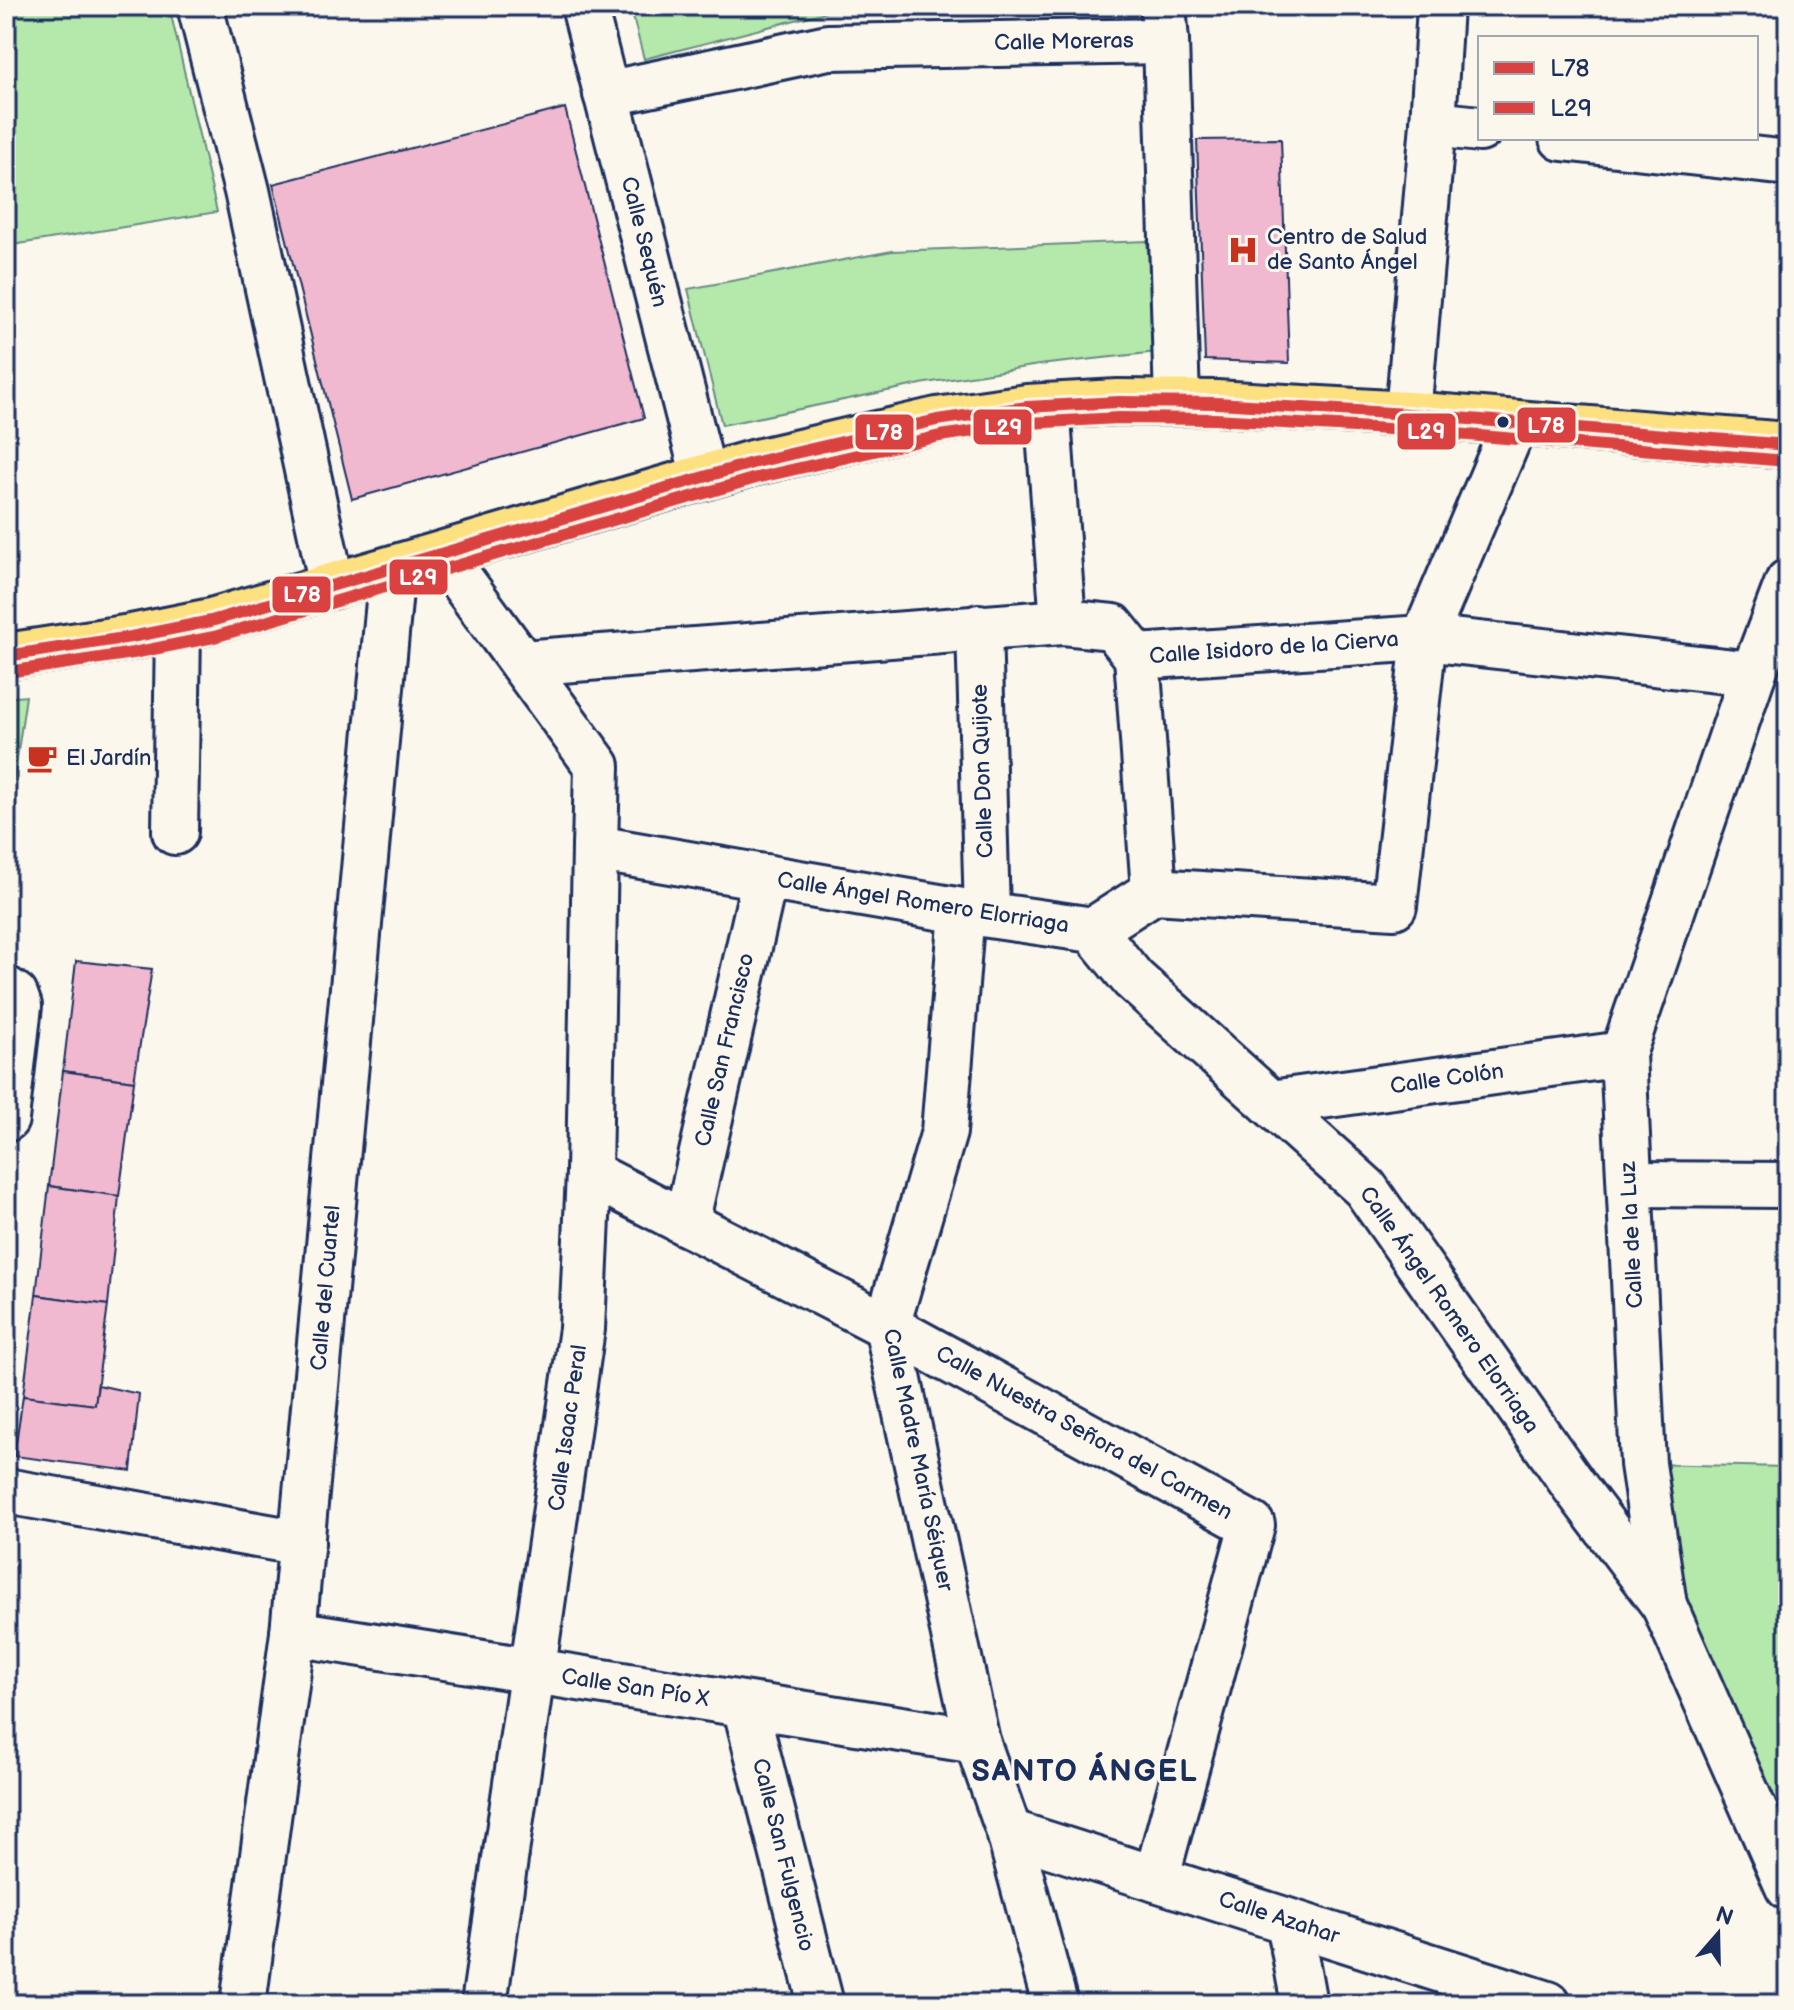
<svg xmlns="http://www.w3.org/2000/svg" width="1794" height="2010" viewBox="0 0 1794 2010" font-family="'Balsamiq Sans',sans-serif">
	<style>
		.green { fill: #b4e9ab; stroke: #688c84; stroke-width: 2 }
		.building { fill: #f0b9d0; stroke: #1b2f5e; stroke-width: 2 }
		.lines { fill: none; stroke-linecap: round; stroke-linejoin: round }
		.minor-casing { stroke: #1b2f5e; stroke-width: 50 }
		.major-casing { stroke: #1b2f5e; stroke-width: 50 }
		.minor { stroke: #fbf7ec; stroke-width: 44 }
		.major { stroke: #fde080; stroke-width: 44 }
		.bus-1-casing { stroke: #fbf7ec; stroke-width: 18 }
		.bus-2-casing { stroke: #fbf7ec; stroke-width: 18 }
		.bus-1 { stroke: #da4241; stroke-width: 12 }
		.bus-2 { stroke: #da4241; stroke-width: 12 }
		.bus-dot { fill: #1b2f5e; stroke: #fbf7ec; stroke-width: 3 }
		.labels { text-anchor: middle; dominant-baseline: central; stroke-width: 6; stroke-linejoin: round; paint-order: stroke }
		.street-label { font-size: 22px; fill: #1b2f5e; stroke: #fbf7ec }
		.poi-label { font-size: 22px; fill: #1b2f5e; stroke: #fbf7ec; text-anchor: start }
		.district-label { font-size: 30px; font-weight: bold; letter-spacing: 2px; fill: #1b2f5e; stroke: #fbf7ec }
		.line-badge { stroke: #fbf7ec; stroke-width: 3 }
		.badge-label { font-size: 22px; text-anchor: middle; font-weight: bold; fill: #fff }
	</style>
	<rect width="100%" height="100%" fill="#fbf7ec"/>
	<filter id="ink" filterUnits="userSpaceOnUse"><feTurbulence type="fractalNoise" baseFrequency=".0125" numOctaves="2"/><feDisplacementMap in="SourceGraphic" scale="16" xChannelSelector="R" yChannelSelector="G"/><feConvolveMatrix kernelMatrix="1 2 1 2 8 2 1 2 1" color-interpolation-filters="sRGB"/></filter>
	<g filter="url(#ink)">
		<!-- green -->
		<g class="green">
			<polygon points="6,6 169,6 217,212 6,246"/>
			<polygon points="630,6 1142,6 1145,8 826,12 644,59"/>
			<polygon points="1147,241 1157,352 1039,365 926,383 722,425 688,289 892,251"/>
			<polygon points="26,696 6,834 6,698"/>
			<polygon points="1643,1464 1788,1467 1788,1887 1664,1605"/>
		</g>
		<!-- building -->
		<g class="building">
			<polygon points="565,108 644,418 352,499 273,184"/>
			<polygon points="1281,139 1289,363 1205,360 1197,140"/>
			<polygon points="76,961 152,969 134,1081 63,1071"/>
			<polygon points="63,1071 134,1081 119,1196 49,1186"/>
			<polygon points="49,1186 119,1196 108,1305 36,1295"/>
			<polygon points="36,1295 108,1305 95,1405 23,1396"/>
			<polygon points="98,1385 139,1394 131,1471 14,1456 23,1396 95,1405"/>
		</g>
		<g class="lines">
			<!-- minor casing -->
			<g class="minor-casing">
				<g id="minor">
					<polyline points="200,6 247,191 332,586"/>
					<polyline points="584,6 704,477"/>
					<polyline points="1163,6 1166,41 1177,402"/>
					<polyline points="606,94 828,47 1166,41"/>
					<polyline points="1433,124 1480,129"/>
					<polyline points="1562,138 1788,163"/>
					<polyline points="1047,406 1063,622"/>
					<polyline points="1408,414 1433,124 1440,6"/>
					<polyline points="442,554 597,766 595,848 962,911 1093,930 1133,979 1365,1188 1575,1487 1664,1605"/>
					<polyline points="1788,582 1753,674 1623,1054 1643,1464 1664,1605 1788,1887"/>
					<polyline points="979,627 987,914"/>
					<polyline points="1137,657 1154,891"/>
					<polyline points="522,663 1063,622 1113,627 1137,657 1424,638 1753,674"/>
					<polyline points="175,832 178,629"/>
					<polyline points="962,911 944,1132 887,1326 977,1741 1009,1832 1055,2004"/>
					<polyline points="1093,930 1154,891 1394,906 1424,638 1515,423"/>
					<polyline points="6,989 15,995 19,1006 6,1119"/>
					<polyline points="1271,1103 1623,1054"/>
					<polyline points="589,1173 887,1326 1252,1525 1156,1879"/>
					<polyline points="1630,1184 1788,1185"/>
					<polyline points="686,1223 765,877"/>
					<polyline points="6,1491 302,1543"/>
					<polyline points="293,1633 977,1741"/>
					<polyline points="745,1705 821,2004"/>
					<polyline points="1009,1832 1548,2004"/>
					<polyline points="1289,1922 1304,2004"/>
					<polyline points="243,2004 293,1633 392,569"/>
					<polyline points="484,2004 582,1329 589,1173 595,848"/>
				</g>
			</g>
			<!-- major casing -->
			<g class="major-casing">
				<polyline id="major" points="6,656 131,637 211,621 752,463 937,420 1027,407 1118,402 1216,403 1408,414 1788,445"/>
			</g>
			<!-- minor -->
			<use href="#minor" class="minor"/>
			<!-- major -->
			<use href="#major" class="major"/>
			<!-- bus-1 casing -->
			<g class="bus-1-casing">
				<polyline id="bus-1" points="6,656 131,637 211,621 752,463 937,420 1027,407 1118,402 1216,403 1408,414 1788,445"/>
			</g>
			<!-- bus-2 casing -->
			<g class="bus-2-casing">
				<polyline id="bus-2" points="8,672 133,653 214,637 756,478 940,436 1029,423 1118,418 1215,419 1407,430 1787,461"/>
			</g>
			<!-- bus-1 -->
			<use href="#bus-1" class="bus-1"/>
			<!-- bus-2 -->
			<use href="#bus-2" class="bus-2"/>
		</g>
	</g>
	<!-- icons -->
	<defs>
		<g id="hospital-bare" transform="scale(2.4)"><path d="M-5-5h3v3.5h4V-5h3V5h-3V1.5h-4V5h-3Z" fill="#c8321e" stroke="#fbf7ec" stroke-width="2.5" paint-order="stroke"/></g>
		<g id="cafe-bare" transform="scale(2.4)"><path d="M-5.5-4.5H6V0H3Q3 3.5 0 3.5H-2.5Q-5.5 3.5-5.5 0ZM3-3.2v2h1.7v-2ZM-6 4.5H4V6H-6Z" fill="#c8321e" stroke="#fbf7ec" stroke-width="2.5" paint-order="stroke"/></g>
	</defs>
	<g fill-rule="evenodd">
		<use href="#hospital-bare" x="1243" y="250"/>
		<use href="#cafe-bare" x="42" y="758"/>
	</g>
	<!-- markers -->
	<circle class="bus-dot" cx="1503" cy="422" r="7"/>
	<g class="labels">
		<!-- street labels -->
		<g class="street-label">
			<text transform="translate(1064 42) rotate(-1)">Calle Moreras</text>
			<text transform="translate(644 242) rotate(76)">Calle Sequén</text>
			<text transform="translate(1274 648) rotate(-4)">Calle Isidoro de la Cierva</text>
			<text transform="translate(983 771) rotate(-92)">Calle Don Quijote</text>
			<text transform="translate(923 903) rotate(9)">Calle Ángel Romero Elorriaga</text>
			<text transform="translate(725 1050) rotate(-77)">Calle San Francisco</text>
			<text transform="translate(1447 1079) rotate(-8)">Calle Colón</text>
			<text transform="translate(1632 1235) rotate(-93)">Calle de la Luz</text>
			<text transform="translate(326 1288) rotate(-85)">Calle del Cuartel</text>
			<text transform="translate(1449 1310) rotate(55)">Calle Ángel Romero Elorriaga</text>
			<text transform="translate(568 1428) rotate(-82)">Calle Isaac Peral</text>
			<text transform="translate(1084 1433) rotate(29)">Calle Nuestra Señora del Carmen</text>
			<text transform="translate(918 1460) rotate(78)">Calle Madre María Séiquer</text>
			<text transform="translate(635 1688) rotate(9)">Calle San Pío X</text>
			<text transform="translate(783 1855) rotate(76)">Calle San Fulgencio</text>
			<text transform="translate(1279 1918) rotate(18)">Calle Azahar</text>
		</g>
		<!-- poi labels -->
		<g class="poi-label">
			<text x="1267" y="237">Centro de Salud<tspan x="1267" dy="25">de Santo Ángel</tspan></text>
			<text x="66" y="758">El Jardín</text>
		</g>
		<!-- district labels -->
		<g class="district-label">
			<text x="1085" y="1772">SANTO ÁNGEL</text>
		</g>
	</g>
	<g class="line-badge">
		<rect x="1516" y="406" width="61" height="38" rx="8" fill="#da4241"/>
		<rect x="972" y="408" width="61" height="38" rx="8" fill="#da4241"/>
		<rect x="1396" y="412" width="61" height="39" rx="8" fill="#da4241"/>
		<rect x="854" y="413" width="61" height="38" rx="8" fill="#da4241"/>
		<rect x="388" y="558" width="61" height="38" rx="8" fill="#da4241"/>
		<rect x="271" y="575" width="61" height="39" rx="8" fill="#da4241"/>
	</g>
	<g class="badge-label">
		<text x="1546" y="433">L78</text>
		<text x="1003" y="435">L29</text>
		<text x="1426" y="439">L29</text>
		<text x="884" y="440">L78</text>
		<text x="418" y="585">L29</text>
		<text x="302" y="602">L78</text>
	</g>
	<!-- margin -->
	<rect width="1794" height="2010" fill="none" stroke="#fbf7ec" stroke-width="32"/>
	<rect x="16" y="16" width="1762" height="1978" fill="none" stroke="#1b2f5e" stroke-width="3" filter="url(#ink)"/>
	<!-- legend -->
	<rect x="1478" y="36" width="280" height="104" fill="#fbf7ec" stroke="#a1a7b3" stroke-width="2"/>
	<rect x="1494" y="62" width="40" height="12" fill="#da4241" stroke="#a1a7b3" stroke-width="2"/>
	<text x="1550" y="76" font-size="24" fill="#1b2f5e">L78</text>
	<rect x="1494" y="102" width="40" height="12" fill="#da4241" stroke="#a1a7b3" stroke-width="2"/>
	<text x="1550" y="116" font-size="24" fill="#1b2f5e">L29</text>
	<!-- north arrow -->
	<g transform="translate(1718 1934) rotate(20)" stroke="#fbf7ec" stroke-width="6" paint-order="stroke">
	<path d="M0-6L14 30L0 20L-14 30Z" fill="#1b2f5e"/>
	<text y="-12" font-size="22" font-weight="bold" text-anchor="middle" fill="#1b2f5e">N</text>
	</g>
</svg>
